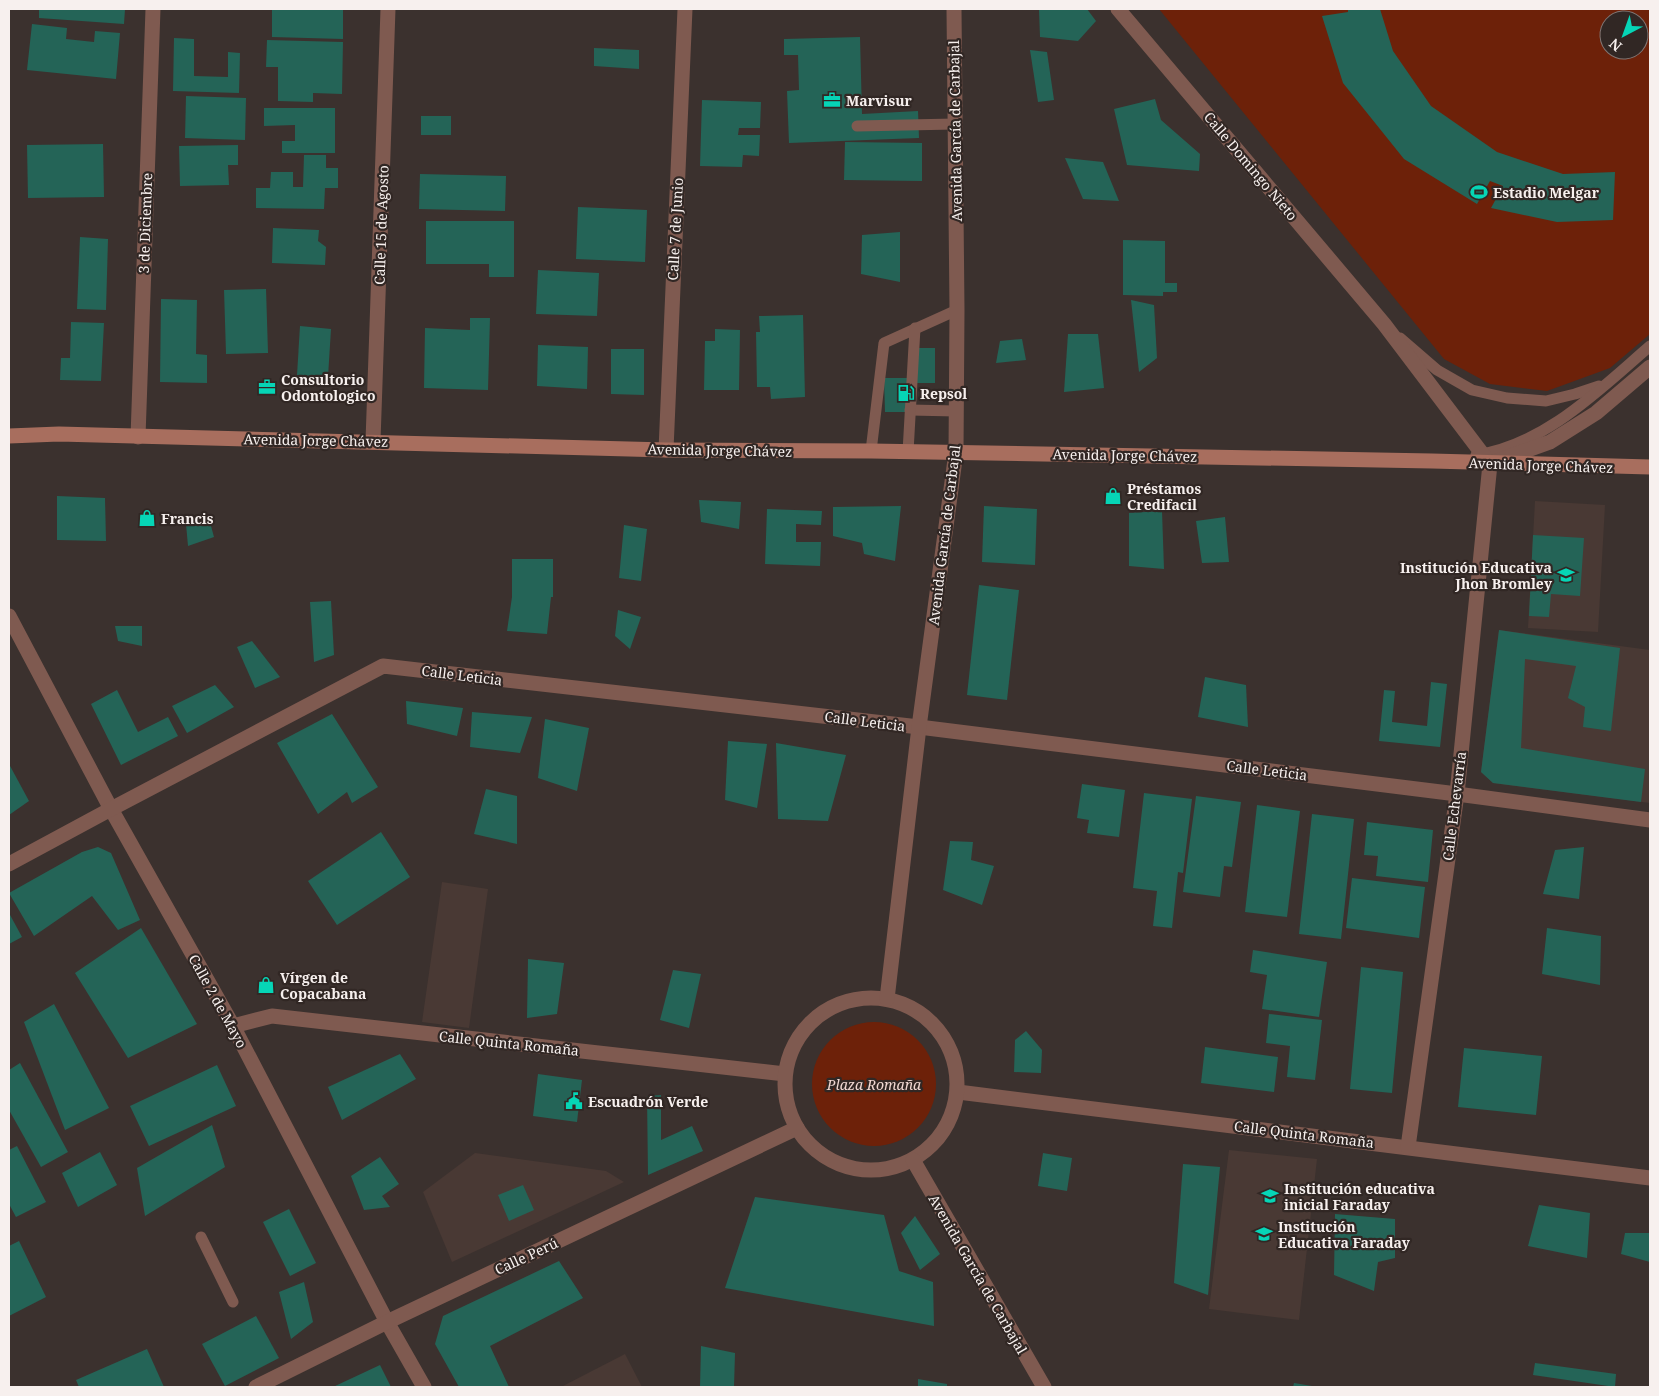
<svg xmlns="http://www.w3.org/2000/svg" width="1659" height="1396" viewBox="0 0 1659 1396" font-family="'Noto Serif',serif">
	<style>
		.built { fill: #493934 }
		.green { fill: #6d2109; fill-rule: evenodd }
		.building { fill: #246457 }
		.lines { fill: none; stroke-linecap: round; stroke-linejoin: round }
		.service { stroke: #7f5a50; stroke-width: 11 }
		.minor { stroke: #7f5a50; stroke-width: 15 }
		.tertiary { stroke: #7f5a50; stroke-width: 15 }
		.secondary { stroke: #a86e5e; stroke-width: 15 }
		.labels { text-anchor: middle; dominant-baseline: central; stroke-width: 4.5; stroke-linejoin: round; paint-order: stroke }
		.poi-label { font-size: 14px; font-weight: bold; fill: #f7f0ee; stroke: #312724; text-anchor: start }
		.street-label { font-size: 14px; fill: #f7f0ee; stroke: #312724 }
		.park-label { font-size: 14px; font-style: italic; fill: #f1d8d2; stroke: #312724 }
	</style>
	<rect width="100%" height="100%" fill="#3b312e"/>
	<!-- built -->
	<g class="built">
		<polygon points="1535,501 1605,505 1598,632 1528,628"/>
		<polygon points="1499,630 1650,650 1650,803 1493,783 1481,772"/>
		<polygon points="442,882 488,889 469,1028 422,1022"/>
		<polygon points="1229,1150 1317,1159 1299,1320 1209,1309"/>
		<polygon points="475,1153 606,1171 624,1182 452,1262 423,1192"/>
		<polygon points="625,1354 642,1387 561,1387"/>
	</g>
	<!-- green -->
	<g class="green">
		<path d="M1159 9H1650V334L1610 368 1547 391 1490 384 1444 359ZM1609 20H1639V50H1609Z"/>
		<circle cx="874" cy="1084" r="62"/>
	</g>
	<!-- building -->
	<g class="building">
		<polygon points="39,9 125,9 124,24 39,18"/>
		<polygon points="272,9 343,9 343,39 272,37"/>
		<polygon points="1039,9 1087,9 1096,21 1078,41 1040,37"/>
		<polygon points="1348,9 1380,9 1393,51 1431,106 1497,152 1563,174 1615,172 1613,220 1557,222 1491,208 1503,186 1490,181 1477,204 1404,159 1343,83 1322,16 1348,12"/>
		<polygon points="32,24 67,28 66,39 94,42 95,31 120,33 116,79 27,70"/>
		<polygon points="860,37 862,114 918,111 919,138 789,143 787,91 799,90 798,55 784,55 784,39"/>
		<polygon points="174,38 194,39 194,76 228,77 228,52 240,53 239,93 173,91"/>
		<polygon points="267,40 343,42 342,94 313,93 313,102 278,101 278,67 266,67"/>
		<polygon points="594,48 639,50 639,69 594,66"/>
		<polygon points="1030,50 1047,52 1054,100 1038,102"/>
		<polygon points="186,96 246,98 245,140 185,138"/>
		<polygon points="1155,99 1161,120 1200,154 1199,171 1127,165 1114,109"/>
		<polygon points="702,100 761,102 760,128 739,128 738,135 760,135 759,156 743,155 742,167 700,166"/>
		<polygon points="264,108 335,108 335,153 282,153 282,141 295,141 295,125 264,126"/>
		<rect x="421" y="116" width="30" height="19"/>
		<polygon points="845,142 922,143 922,181 844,180"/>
		<polygon points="103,144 104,197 28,198 27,145"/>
		<polygon points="238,145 238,165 228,165 229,185 180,186 179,146"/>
		<polygon points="304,155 326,155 326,168 338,168 338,188 325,188 324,209 256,208 256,188 270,188 271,172 293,172 293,187 303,187"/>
		<polygon points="1065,158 1103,162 1119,201 1083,199"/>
		<polygon points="420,174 506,176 505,211 419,209"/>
		<polygon points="578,207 647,210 645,262 576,259"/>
		<polygon points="426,221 514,221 514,277 489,277 489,264 426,264"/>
		<polygon points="273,228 319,230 318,241 326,247 325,265 272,263"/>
		<polygon points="900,232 900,282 861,274 862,235"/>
		<polygon points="80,237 108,239 106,310 77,309"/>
		<polygon points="1123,240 1165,241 1165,283 1177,283 1177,292 1163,292 1163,296 1123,295"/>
		<polygon points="538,270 599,273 597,316 536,314"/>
		<polygon points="266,289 268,353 226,354 224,290"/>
		<polygon points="161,299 197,300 196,354 207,355 207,383 160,382"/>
		<polygon points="1131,300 1154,305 1157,358 1139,372"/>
		<polygon points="803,315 805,397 771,399 770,387 757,387 756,332 760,332 759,316"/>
		<polygon points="470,318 490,318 488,390 424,388 425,328 470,330"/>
		<polygon points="71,322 104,323 101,381 60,380 61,358 70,358"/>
		<polygon points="300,326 331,329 328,377 297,375"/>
		<polygon points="715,329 740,330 739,390 704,390 705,341 715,341"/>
		<polygon points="1068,334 1098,334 1104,388 1064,392"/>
		<polygon points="1022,339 1026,360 996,363 1000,341"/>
		<polygon points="538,345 588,347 587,389 537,386"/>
		<polygon points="910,348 935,348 935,383 916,383 916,412 885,412 884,378 910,378"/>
		<polygon points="611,349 644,349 644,395 611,394"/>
		<polygon points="57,496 105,498 106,541 57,540"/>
		<polygon points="699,500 741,502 739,529 701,522"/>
		<polygon points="901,506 895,561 864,554 862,543 833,536 833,507"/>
		<polygon points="984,506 1037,509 1035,565 982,562"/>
		<polygon points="767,509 822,511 821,525 796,524 796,542 821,542 820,566 765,564"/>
		<polygon points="1162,511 1164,569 1129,566 1129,513"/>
		<polygon points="1225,517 1229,562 1202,563 1196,521"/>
		<polygon points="186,524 211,526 214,537 188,546"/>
		<polygon points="624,525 647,529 641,581 619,578"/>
		<polygon points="1533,535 1584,538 1580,596 1551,594 1549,617 1529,616"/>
		<polygon points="512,559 553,559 553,597 551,597 547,634 507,631 512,597"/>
		<polygon points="979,585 1019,590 1007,700 967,695"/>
		<polygon points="331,601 334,655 314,662 310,602"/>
		<polygon points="618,610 641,617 630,649 615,636"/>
		<polygon points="115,626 142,626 142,646 118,641"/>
		<polygon points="1499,630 1620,648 1611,731 1583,727 1585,707 1568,698 1576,666 1525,659 1521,748 1645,769 1641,802 1493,783 1481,772"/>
		<polygon points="252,641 280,677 255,688 237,647"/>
		<polygon points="1205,677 1246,685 1248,727 1198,717"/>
		<polygon points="1431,682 1447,684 1440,747 1379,741 1384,690 1395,691 1392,722 1427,726"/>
		<polygon points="215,685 234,707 187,733 172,706"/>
		<polygon points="117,690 138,732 168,717 178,736 121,765 91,704"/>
		<polygon points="406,701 463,708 457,736 407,724"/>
		<polygon points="472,712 532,717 520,753 470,747"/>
		<polygon points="332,714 378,787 352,803 347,792 318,814 277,743"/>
		<polygon points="545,719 589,728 577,791 538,778"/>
		<polygon points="728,741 767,744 757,808 725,800"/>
		<polygon points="776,743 846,755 828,821 778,819"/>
		<polygon points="9,764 29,801 9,815"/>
		<polygon points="1082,784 1125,790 1119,837 1087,833 1089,820 1077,818"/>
		<polygon points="486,789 517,796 517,844 474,834"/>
		<polygon points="1144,793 1192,799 1183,873 1178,872 1172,928 1153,926 1157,891 1133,888"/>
		<polygon points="1196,796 1241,802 1232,867 1224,866 1220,897 1183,892"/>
		<polygon points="1257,805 1300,811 1287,917 1245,912"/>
		<polygon points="1312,814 1354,819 1341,939 1299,934"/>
		<polygon points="1367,822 1433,830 1428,882 1376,876 1378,856 1364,855"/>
		<polygon points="381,832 410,877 337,925 308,881"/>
		<polygon points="950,841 973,842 971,860 994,866 982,905 943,890"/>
		<polygon points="98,847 111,853 140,920 118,930 92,896 34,936 9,893 82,852"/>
		<polygon points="1584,847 1579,899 1543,894 1555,850"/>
		<polygon points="1352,878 1425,887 1419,938 1346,928"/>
		<polygon points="9,913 22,937 9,944"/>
		<polygon points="141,928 197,1024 128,1058 75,973"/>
		<polygon points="1547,928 1601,936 1600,985 1542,974"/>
		<polygon points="1253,950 1327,962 1319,1017 1262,1009 1267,975 1250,972"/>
		<polygon points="528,959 564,963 557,1014 527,1018"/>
		<polygon points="1361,967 1403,972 1392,1093 1350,1089"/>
		<polygon points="673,970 701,974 689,1028 660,1020"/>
		<polygon points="54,1004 109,1108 65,1130 24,1022"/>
		<polygon points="1269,1014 1322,1020 1315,1080 1287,1077 1290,1046 1266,1043"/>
		<polygon points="1026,1031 1042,1050 1041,1073 1014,1072 1015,1040"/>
		<polygon points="1205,1047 1278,1057 1274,1092 1201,1083"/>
		<polygon points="1464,1048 1542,1056 1536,1115 1458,1107"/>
		<polygon points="400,1054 416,1079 342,1120 328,1087"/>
		<polygon points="20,1063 68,1152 41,1167 9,1110 9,1070"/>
		<polygon points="217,1065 236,1106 149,1146 130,1106"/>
		<polygon points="538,1074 582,1080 577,1122 533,1116"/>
		<polygon points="661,1095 661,1140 692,1126 703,1151 648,1175 647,1096"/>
		<polygon points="212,1125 225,1167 145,1216 137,1168"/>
		<polygon points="17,1146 46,1202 16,1217 9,1204 9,1150"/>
		<polygon points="100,1152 117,1185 78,1207 62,1173"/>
		<polygon points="1043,1153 1072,1158 1067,1191 1038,1186"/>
		<polygon points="380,1157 399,1184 382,1196 390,1207 364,1210 351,1176"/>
		<polygon points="1183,1164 1220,1167 1208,1295 1174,1283"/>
		<polygon points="523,1185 534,1210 509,1221 498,1195"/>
		<polygon points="755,1197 884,1215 899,1271 933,1282 934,1326 725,1288"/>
		<polygon points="1539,1205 1590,1213 1587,1258 1528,1246"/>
		<polygon points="289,1209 316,1263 290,1276 263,1222"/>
		<polygon points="1335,1214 1395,1219 1395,1258 1378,1262 1374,1291 1334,1275"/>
		<polygon points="915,1216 940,1254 920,1270 901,1233"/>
		<polygon points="1625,1233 1650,1233 1650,1262 1621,1254"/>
		<polygon points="19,1241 46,1297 9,1316 9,1246"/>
		<polygon points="559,1261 583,1298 490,1346 509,1387 459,1387 435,1344 443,1316"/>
		<polygon points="304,1282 313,1322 291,1339 279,1292"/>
		<polygon points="256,1316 279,1358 225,1386 202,1344"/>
		<polygon points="701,1346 735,1353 734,1387 700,1387"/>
		<polygon points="147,1349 164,1387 79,1387 76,1380"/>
		<polygon points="1535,1363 1616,1374 1615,1387 1533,1375"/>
		<polygon points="380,1365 391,1387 333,1387"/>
		<polygon points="918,1379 947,1384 947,1387 918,1387"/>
		<polygon points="1294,1383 1312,1386 1312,1387 1293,1387"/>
	</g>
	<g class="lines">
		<!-- service -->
		<g class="service">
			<polyline points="857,126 955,124"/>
			<polyline points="1400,338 1437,370 1472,390 1507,398 1546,401 1575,394 1599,386"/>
			<polyline points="910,410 956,411"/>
			<polyline points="871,451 884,343 957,310"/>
			<polyline points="908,452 915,328"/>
			<path d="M1476 455C1545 445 1600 389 1650 346"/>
			<polyline points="201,1237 233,1302"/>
		</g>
		<!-- minor -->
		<g class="minor">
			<polyline points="954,9 957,310 956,452"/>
			<polyline points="1118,9 1384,324 1490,464"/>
			<polyline points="138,437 153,9"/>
			<polyline points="373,441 388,9"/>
			<polyline points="666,450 685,9"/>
			<polyline points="1494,462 1550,442 1596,413 1650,367"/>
			<polyline points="9,616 111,809 233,1026 387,1322 424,1387"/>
			<polyline points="9,864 111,809 383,666 919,727 1457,794 1650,820"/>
			<polyline points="233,1026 272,1016 785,1074"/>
			<polyline points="958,1092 1650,1178"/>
			<polyline points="1408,1147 1457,794 1490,464"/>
			<polyline points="256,1387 387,1322 797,1128"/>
		</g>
		<!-- tertiary -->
		<g class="tertiary">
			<circle cx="871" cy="1084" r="86"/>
			<polyline points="887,999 919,727 956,452"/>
			<polyline points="913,1160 1044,1387"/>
		</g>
		<!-- secondary -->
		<polyline class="secondary" points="9,436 59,434 666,450 871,451 1432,461 1650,467"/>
	</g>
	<!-- icons -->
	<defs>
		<g id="office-bare" transform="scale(1.35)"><path d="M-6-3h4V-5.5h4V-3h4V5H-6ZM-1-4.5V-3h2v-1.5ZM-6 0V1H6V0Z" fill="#06d5b6" stroke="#312724" stroke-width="2.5" paint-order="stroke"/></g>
		<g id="stadium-bare" transform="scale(1.35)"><path d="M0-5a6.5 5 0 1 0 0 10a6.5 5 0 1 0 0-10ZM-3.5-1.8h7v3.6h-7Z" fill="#06d5b6" stroke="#312724" stroke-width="2.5" paint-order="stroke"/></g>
		<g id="fuel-bare" transform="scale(1.35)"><path d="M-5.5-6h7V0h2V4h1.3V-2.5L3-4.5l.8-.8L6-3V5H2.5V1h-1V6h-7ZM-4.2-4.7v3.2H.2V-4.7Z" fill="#06d5b6" stroke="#312724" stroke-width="2.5" paint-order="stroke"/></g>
		<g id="shop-bare" transform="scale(1.35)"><path d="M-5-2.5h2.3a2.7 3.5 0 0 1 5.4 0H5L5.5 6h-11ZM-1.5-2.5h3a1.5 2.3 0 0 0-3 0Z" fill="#06d5b6" stroke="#312724" stroke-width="2.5" paint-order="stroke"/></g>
		<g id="school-bare" transform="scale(1.35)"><path d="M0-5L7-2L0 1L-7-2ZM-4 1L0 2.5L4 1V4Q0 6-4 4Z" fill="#06d5b6" stroke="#312724" stroke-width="2.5" paint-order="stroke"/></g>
		<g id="civic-bare" transform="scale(1.35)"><path d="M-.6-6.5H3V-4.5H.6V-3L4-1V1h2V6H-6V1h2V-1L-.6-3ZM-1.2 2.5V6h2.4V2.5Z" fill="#06d5b6" stroke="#312724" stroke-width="2.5" paint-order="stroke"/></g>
	</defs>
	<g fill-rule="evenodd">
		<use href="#office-bare" x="832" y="100"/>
		<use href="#stadium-bare" x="1479" y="192"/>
		<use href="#office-bare" x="267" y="387"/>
		<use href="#fuel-bare" x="906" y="393"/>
		<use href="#shop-bare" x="1113" y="496"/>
		<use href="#shop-bare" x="147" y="518"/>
		<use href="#school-bare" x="1566" y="575"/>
		<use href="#shop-bare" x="266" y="985"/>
		<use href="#civic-bare" x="574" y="1101"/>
		<use href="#school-bare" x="1270" y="1196"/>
		<use href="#school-bare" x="1264" y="1234"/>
	</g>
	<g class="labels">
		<!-- poi labels -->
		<g class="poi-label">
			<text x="846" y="100">Marvisur</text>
			<text x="1493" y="192">Estadio Melgar</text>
			<text x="281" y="379">Consultorio<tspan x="281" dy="16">Odontologico</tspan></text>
			<text x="920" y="393">Repsol</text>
			<text x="1127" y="488">Préstamos<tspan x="1127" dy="16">Credifacil</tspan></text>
			<text x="161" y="518">Francis</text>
			<text x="1552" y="567" text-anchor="end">Institución Educativa<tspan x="1552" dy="16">Jhon Bromley</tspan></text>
			<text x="280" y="977">Vírgen de<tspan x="280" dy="16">Copacabana</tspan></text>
			<text x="588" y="1101">Escuadrón Verde</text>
			<text x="1284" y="1188">Institución educativa<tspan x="1284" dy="16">inicial Faraday</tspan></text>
			<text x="1278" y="1226">Institución<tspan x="1278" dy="16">Educativa Faraday</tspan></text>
		</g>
		<!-- street labels -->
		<g class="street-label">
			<text transform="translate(955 131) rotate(-91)">Avenida García de Carbajal</text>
			<text transform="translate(1251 166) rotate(50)">Calle Domingo Nieto</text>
			<text transform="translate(145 223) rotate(-88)">3 de Diciembre</text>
			<text transform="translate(381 225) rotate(-88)">Calle 15 de Agosto</text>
			<text transform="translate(675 229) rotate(-87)">Calle 7 de Junio</text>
			<text transform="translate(316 440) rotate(1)">Avenida Jorge Chávez</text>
			<text transform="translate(720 450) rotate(1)">Avenida Jorge Chávez</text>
			<text transform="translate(1125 455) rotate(1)">Avenida Jorge Chávez</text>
			<text transform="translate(1541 465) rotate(2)">Avenida Jorge Chávez</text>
			<text transform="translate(944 535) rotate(-83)">Avenida García de Carbajal</text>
			<text transform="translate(462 675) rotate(7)">Calle Leticia</text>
			<text transform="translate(865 721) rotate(7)">Calle Leticia</text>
			<text transform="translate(1267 770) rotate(7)">Calle Leticia</text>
			<text transform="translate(1454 806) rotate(-83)">Calle Echevarría</text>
			<text transform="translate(218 1001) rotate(61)">Calle 2 de Mayo</text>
			<text transform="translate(509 1043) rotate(6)">Calle Quinta Romaña</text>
			<text transform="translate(1304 1134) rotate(7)">Calle Quinta Romaña</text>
			<text transform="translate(526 1256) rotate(-25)">Calle Perú</text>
			<text transform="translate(978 1274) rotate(60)">Avenida García de Carbajal</text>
		</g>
		<!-- park labels -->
		<g class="park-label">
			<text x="874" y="1084">Plaza Romaña</text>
		</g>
	</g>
	<!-- border -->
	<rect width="1659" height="1396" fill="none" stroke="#f7f0ee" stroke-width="20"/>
	<!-- north arrow -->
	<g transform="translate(1624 35) rotate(221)"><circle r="24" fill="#312724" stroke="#807775"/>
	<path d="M0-4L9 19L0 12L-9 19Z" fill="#06d5b6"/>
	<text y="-8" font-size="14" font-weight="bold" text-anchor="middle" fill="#f7f0ee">N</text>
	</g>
</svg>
